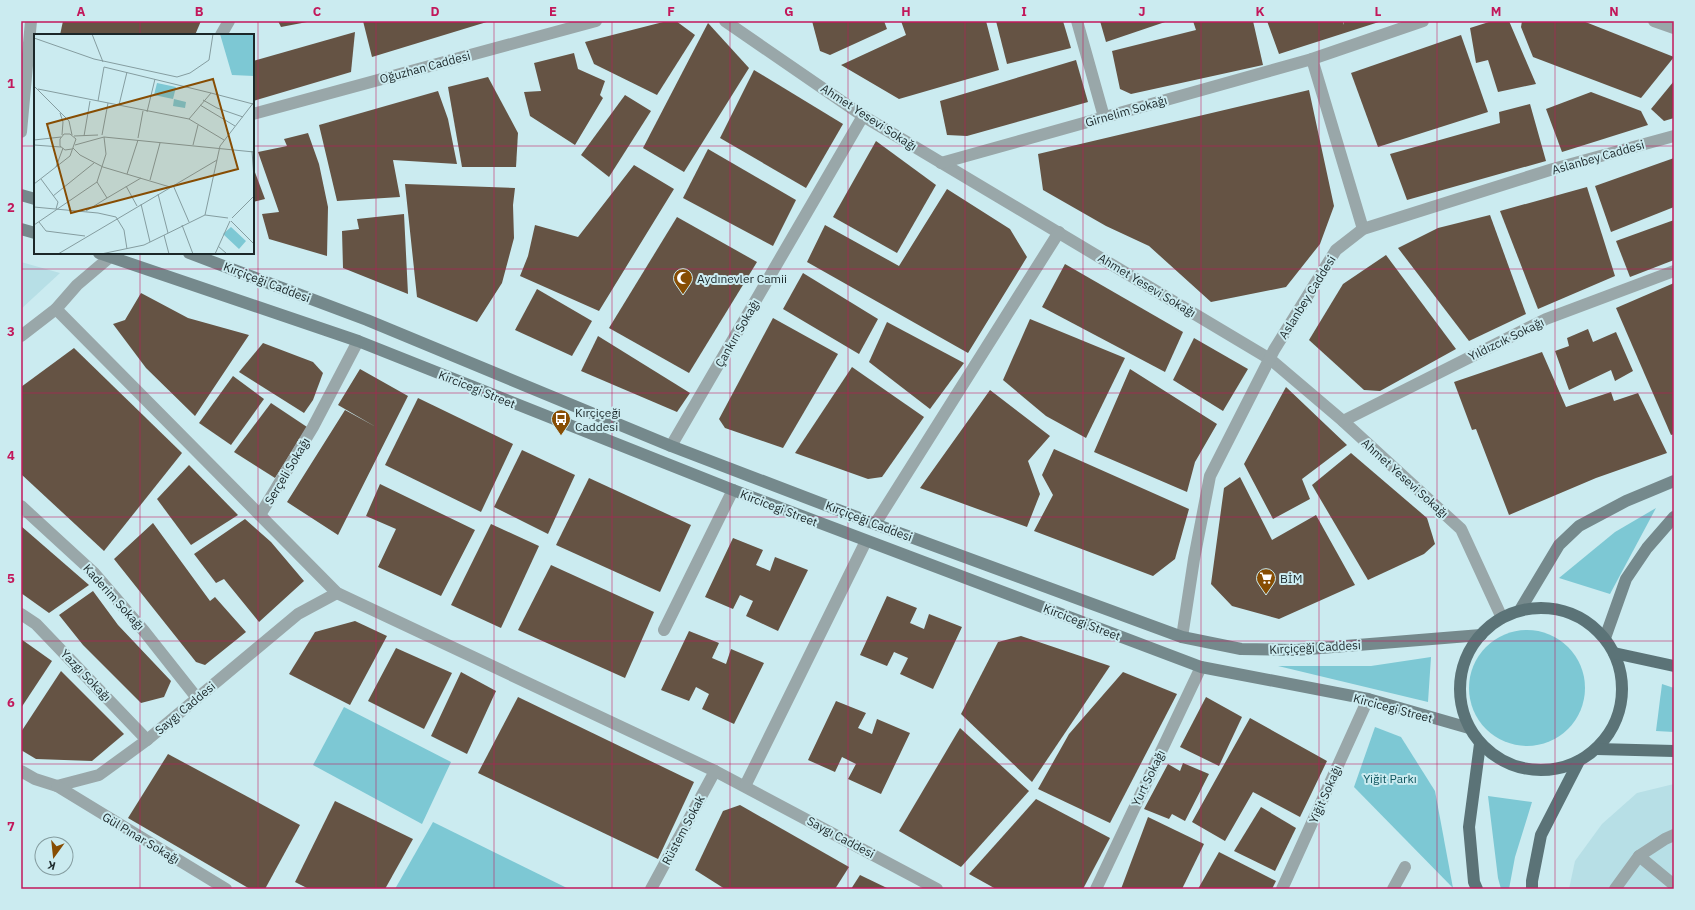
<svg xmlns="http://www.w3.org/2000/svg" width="1695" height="910" viewBox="0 0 1695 910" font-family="'IBM Plex Sans',sans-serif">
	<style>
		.built { fill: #b7dfe6 }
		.green { fill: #7dc8d4 }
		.building { fill: #655344 }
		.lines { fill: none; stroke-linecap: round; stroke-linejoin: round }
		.service { stroke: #99a7a9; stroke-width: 12 }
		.pedestrian { stroke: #99a7a9; stroke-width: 12 }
		.minor { stroke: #99a7a9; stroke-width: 12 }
		.secondary { stroke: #75898c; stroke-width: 12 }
		.primary { stroke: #5b7377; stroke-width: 12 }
		.grid { fill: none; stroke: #c2185b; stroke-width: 1; stroke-opacity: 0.55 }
		.labels { text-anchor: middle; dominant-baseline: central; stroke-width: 4; stroke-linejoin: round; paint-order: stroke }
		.street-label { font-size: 12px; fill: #1b2729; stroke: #cbebf0 }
		.poi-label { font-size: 12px; fill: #1b2729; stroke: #cbebf0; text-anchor: start }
		.park-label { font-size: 12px; fill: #10565f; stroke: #cbebf0 }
		.inset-road { fill: none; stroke: #859da0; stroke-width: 1 }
		.view { fill: #874d03; fill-opacity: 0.15; stroke: #874d03; stroke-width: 2 }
		.inset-edge { fill: none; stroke: #1b2729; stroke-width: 2 }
		.neatline { fill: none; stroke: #c2185b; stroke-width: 1.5 }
		.grid-label { font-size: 13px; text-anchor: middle; font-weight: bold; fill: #c2185b }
	</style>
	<rect width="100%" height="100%" fill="#cbebf0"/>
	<!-- built -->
	<g class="built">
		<polygon points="21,262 60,273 21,309"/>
		<polygon points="1674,784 1674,889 1569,889 1575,861 1602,824 1637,793"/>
	</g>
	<!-- green -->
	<g class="green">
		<polygon points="1656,508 1610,594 1559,578 1615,532"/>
		<circle cx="1527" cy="688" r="58"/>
		<polygon points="1431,657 1428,702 1278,666 1371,666"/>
		<polygon points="1662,684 1674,688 1674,732 1656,731"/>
		<polygon points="344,707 451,762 422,824 313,765"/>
		<polygon points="1375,727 1401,737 1435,791 1453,888 1354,787"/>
		<polygon points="1488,796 1532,802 1515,857 1509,889 1501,889 1498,878"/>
		<polygon points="433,822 569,889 395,889"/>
	</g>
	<!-- building -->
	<g class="building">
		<polygon points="63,21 201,21 195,35 60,35"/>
		<polygon points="278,21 307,21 307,22 281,27"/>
		<polygon points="363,21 490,21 372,57"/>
		<polygon points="667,21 676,21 695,35 657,95 594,64 585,42"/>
		<polygon points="812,21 884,21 887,29 830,55 820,51"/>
		<polygon points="901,21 986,21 999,70 899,99 841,65 906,35"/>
		<polygon points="996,21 1063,21 1071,48 1007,64"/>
		<polygon points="1100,21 1168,21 1106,42"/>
		<polygon points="1193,21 1253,21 1263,65 1131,94 1120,89 1112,51 1196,30"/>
		<polygon points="1267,21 1343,21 1344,25 1344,21 1382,21 1279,54"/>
		<polygon points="1492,21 1509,21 1536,84 1498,92 1488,60 1476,63 1470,28"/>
		<polygon points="1522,21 1583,21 1674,57 1641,98 1533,57 1521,27"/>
		<polygon points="708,23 749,68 684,172 643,148"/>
		<polygon points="355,32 351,72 253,101 253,61"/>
		<polygon points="1461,35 1488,112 1378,147 1351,73"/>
		<polygon points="574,53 578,69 605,81 600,95 603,98 575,145 530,116 524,92 541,91 534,63"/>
		<polygon points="1076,60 1088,102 967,136 947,135 940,101"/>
		<polygon points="754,70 843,124 806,188 720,138"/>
		<polygon points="488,77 518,133 516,167 462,167 448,87"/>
		<polygon points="1674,81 1674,118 1664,121 1651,109"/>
		<polygon points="1309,90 1334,206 1320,244 1286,287 1211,302 1149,246 1106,226 1043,190 1038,154"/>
		<polygon points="438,91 448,119 457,164 393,160 400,197 337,201 319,125"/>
		<polygon points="1591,92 1641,111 1648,125 1562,152 1546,109"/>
		<polygon points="625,95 651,111 609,177 581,155"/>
		<polygon points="1530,104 1546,161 1407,200 1390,154 1500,123 1499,112"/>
		<polygon points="308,133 319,164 328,207 327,256 269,239 262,214 279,212 258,152 287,146 284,139"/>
		<polygon points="876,141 936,185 897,253 833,217"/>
		<polygon points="708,149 796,200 773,246 683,198"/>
		<polygon points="1674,158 1674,207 1611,232 1595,186"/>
		<polygon points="634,165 674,189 599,311 520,276 528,256 535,225 578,237"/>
		<polygon points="253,167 265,199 253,202"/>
		<polygon points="405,184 515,188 513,205 514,238 502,283 477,322 417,297"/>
		<polygon points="1587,187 1615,276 1538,309 1500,211"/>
		<polygon points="947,189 1010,229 1027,257 968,353 807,262 825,225 899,266"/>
		<polygon points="404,214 408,294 343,268 342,231 359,229 357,219"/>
		<polygon points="1490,215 1526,314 1469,341 1398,248 1438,228"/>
		<polygon points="677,217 757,262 689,373 609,328"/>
		<polygon points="1674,220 1674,260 1630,277 1616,241"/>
		<polygon points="1386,255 1456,349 1380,391 1364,390 1309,340 1343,284"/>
		<polygon points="1065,264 1183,332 1165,372 1042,307"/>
		<polygon points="803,273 878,319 859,354 783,309"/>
		<polygon points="1674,283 1674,434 1671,435 1616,308"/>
		<polygon points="537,289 592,321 572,356 515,330"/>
		<polygon points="141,293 188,318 249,335 195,416 146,368 113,324 125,320"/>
		<polygon points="773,318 838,354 783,448 725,428 719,419"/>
		<polygon points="1030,319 1125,358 1086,438 1046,416 1003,380"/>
		<polygon points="887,322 964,363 930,409 869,362"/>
		<polygon points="1588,329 1593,342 1616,332 1633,371 1615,381 1611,370 1569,390 1555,351 1569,346 1567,338"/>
		<polygon points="598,336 690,393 677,412 581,371"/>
		<polygon points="1194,338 1248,369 1223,411 1173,380"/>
		<polygon points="263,343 313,362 323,373 313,400 304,413 239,372"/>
		<polygon points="74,348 182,453 104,551 21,474 21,387"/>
		<polygon points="1542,352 1566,407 1611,392 1614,401 1638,393 1667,453 1596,478 1509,515 1476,429 1472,430 1454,382"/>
		<polygon points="852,367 924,417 882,477 868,479 795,453"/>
		<polygon points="360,369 408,396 338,535 287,502 345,410 376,427 338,405"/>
		<polygon points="1130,369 1217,424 1195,462 1187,492 1094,452"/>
		<polygon points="233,376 264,399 231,445 199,423"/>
		<polygon points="1286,387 1347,445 1302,479 1310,499 1273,519 1244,464"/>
		<polygon points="990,390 1050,436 1028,461 1040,494 1027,527 920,488"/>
		<polygon points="418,398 513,444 481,512 385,465"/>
		<polygon points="271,403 307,427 275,478 234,452"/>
		<polygon points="1054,449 1189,509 1175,559 1153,576 1034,531 1053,495 1042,475"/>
		<polygon points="522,450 575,475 548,534 494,507"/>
		<polygon points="1351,453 1427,518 1435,544 1424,554 1368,580 1312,485"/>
		<polygon points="189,465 238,515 191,545 157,499"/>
		<polygon points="1240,477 1272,540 1316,515 1355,585 1279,619 1232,606 1211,584 1224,488"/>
		<polygon points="589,478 691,525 660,592 556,545"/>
		<polygon points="380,484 475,530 441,596 378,567 396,529 366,516"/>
		<polygon points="245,519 271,542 304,581 259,622 224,579 216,583 194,554"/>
		<polygon points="153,523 210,601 215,597 246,632 205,665 196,662 114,559"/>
		<polygon points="491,524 539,546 501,628 451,605"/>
		<polygon points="21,526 89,585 49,613 21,593"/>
		<polygon points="733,538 763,550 756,565 770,571 775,557 808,570 778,631 746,616 753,601 740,595 733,609 705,597"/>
		<polygon points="551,565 654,612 625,678 518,630"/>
		<polygon points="93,591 118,625 171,681 164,697 141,703 83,645 59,615"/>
		<polygon points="887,596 917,608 910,623 924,629 929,614 962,627 933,689 900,674 908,658 894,652 887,666 860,655"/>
		<polygon points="355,621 387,636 350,705 289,674 315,632"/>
		<polygon points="689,631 719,643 712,658 726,664 731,649 764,663 734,724 702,709 709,694 696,687 689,701 661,690"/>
		<polygon points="1021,636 1110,666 1032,782 961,714 998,642"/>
		<polygon points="21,639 52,661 21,708"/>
		<polygon points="396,648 452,673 424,729 368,701"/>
		<polygon points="61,671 124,734 92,761 36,759 21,750 21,732"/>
		<polygon points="461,672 496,691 467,754 431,736"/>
		<polygon points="1123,672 1177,694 1110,823 1038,789 1069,734"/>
		<polygon points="518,697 694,782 658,859 478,773"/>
		<polygon points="1206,697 1242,717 1219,766 1180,747"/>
		<polygon points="836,701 866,713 858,728 872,734 877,719 910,733 881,794 848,779 856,764 842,757 835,772 808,760"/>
		<polygon points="1250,718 1327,761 1300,817 1253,792 1225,841 1192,822"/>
		<polygon points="960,728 1029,791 961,867 899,831"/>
		<polygon points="168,754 300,825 265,889 250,889 128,818"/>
		<polygon points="1183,763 1209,774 1185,821 1172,814 1169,819 1144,809 1168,764 1180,771"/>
		<polygon points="1036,799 1110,838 1083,889 996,889 969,874"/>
		<polygon points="335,801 413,839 385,889 309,889 295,882"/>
		<polygon points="740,805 849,867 835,889 725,889 695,870 723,811"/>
		<polygon points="1261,807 1296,828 1275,871 1234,851"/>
		<polygon points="1148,817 1204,844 1182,889 1121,889"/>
		<polygon points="1219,852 1276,881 1272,889 1198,889"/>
		<polygon points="860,875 889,889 851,889"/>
	</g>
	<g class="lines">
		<!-- service -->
		<g class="service">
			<polyline points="664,630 733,490"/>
			<polyline points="1639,856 1674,885"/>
			<polyline points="1393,889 1405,867"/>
			<polyline points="1615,889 1639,856 1665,839 1674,835"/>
		</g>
		<!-- pedestrian -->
		<polyline class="pedestrian" points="21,132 31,21"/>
		<!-- minor -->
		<g class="minor">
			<polyline points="725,21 863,116 1270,359 1343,421 1461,529 1502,618"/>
			<polyline points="1077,21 1104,117"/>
			<polyline points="1654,21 1674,28"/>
			<polyline points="221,35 229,21"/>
			<polyline points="253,114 596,21"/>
			<polyline points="941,163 1312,59"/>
			<polyline points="1363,229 1312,59 1423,21"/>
			<polyline points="56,309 337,593 715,771 937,889"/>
			<polyline points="21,336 56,309 77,285 110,257 112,253"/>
			<polyline points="1343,421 1546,319 1674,271"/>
			<polyline points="671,446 863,116"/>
			<polyline points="21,506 94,573 144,631 197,698"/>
			<polyline points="260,515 313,427 358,341"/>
			<polyline points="875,524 1059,232"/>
			<polyline points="21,614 36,624 147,740"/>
			<polyline points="1182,637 1194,559 1210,476 1274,350 1336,250 1363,229 1553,169 1674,136"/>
			<polyline points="21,771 35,779 57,786 99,775 147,740 298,614 337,593"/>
			<polyline points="57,786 226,889"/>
			<polyline points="745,786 866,541"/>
			<polyline points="651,889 715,771"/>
			<polyline points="1096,889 1201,667"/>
			<polyline points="1282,889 1368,699"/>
		</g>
		<!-- secondary -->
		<g class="secondary">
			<polyline points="21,195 35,199"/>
			<polyline points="21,229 35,233"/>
			<polyline points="99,253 358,341 733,490 1201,667 1368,699 1469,728"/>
			<polyline points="189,253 367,320 671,446 875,524 1182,637 1241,649 1296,650 1481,635"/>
			<polyline points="1520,610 1559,545 1579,526 1626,501 1674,481"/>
			<polyline points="1605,638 1626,579 1647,548 1674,517"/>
		</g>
		<!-- primary -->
		<g class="primary">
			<circle cx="1541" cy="689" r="81"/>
			<polyline points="1614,653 1674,666"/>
			<polyline points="1597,749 1674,751"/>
			<polyline points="1477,889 1474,882 1469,827 1480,744"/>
			<polyline points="1532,889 1532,881 1541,835 1579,761"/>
		</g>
	</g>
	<!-- grid -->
	<path class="grid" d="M140 21V35M258 21V889M376 21V889M494 21V889M612 21V889M730 21V889M848 21V889M965 21V889M1083 21V889M1201 21V889M1319 21V889M1437 21V889M1555 21V889M21 146H35M253 146H1674M140 253V889M21 269H1674M21 393H1674M21 517H1674M21 641H1674M21 764H1674"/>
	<!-- icons -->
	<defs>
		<g id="mosque-pin" transform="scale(1)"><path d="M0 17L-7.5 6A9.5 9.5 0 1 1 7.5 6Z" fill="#874d03" stroke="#cbebf0"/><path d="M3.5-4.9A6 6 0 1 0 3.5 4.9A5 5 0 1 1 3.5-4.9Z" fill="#fff"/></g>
		<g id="bus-pin" transform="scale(1)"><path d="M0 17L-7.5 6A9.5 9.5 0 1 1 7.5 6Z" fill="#874d03" stroke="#cbebf0"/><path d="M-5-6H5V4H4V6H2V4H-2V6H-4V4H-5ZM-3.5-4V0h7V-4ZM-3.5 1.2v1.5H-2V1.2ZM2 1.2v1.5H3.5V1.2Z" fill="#fff"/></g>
		<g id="supermarket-pin" transform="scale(1)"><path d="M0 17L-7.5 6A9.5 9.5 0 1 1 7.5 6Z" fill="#874d03" stroke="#cbebf0"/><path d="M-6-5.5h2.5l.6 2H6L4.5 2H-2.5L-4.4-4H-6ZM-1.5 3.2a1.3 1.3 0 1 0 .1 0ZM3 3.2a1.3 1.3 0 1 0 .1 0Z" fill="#fff"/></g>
	</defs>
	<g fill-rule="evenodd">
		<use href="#mosque-pin" x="683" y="278"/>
		<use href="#bus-pin" x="561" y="419"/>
		<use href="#supermarket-pin" x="1266" y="578"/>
	</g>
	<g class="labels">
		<!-- street labels -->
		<g class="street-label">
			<text transform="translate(425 67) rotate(-15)">Oğuzhan Caddesi</text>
			<text transform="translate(1126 111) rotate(-16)">Girnelim Sokağı</text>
			<text transform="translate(869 117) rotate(33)">Ahmet Yesevi Sokağı</text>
			<text transform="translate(1598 157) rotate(-16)">Aslanbey Caddesi</text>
			<text transform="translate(267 282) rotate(21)">Kırçiçeği Caddesi</text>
			<text transform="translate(1147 285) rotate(31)">Ahmet Yesevi Sokağı</text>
			<text transform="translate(1307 297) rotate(-58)">Aslanbey Caddesi</text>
			<text transform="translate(737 333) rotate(-60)">Çankırı Sokağı</text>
			<text transform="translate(1506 339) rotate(-26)">Yıldızcık Sokağı</text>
			<text transform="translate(477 389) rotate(22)">Kircicegi Street</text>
			<text transform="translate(287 471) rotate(-59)">Serçeli Sokağı</text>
			<text transform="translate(1405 478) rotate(42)">Ahmet Yesevi Sokağı</text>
			<text transform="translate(779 508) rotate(21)">Kircicegi Street</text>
			<text transform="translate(869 521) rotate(21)">Kırçiçeği Caddesi</text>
			<text transform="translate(114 597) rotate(48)">Kaderim Sokağı</text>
			<text transform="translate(1082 622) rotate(21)">Kircicegi Street</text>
			<text transform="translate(1315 647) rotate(-3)">Kırçiçeği Caddesi</text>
			<text transform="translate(86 675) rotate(46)">Yazgı Sokağı</text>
			<text transform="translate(185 708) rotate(-40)">Saygı Caddesi</text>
			<text transform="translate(1393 708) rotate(15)">Kircicegi Street</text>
			<text transform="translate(1148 778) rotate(-64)">Yurt Sokağı</text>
			<text transform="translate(1325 794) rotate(-66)">Yiğit Sokağı</text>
			<text transform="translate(683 830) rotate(-62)">Rüstem Sokak</text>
			<text transform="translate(841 837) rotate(28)">Saygı Caddesi</text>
			<text transform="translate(141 838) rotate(31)">Gül Pınar Sokağı</text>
		</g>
		<!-- poi labels -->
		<g class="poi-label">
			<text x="697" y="278">Aydınevler Camii</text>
			<text x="575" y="412">Kırçiçeği<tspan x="575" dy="14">Caddesi</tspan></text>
			<text x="1280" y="578">BİM</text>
		</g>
		<!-- park labels -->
		<g class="park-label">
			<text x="1390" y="778">Yiğit Parkı</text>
		</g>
	</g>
	<!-- overview -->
	<g transform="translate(34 34)">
		<rect width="220" height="220" fill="#cbebf0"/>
		<path d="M186 0H220V42L198 41ZM123 49 142 53 139 65 120 61ZM140 65 152 68 151 74 139 72ZM197 193 212 207 205 215 189 200Z" fill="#7dc8d4"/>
		<path class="inset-road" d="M58 0 69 28M0 4 60 25 143 43 156 39 175 26 179 0M0 52 26 78M4 55 155 85 190 106M169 66 183 74 209 83M64 67 70 33 177 59M85 71 93 38M166 71 201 92M26 78 35 87 38 101M113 78 121 45M26 79 29 88 28 101M155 85 177 59 219 70M68 101 74 69M40 102 64 101M50 102 56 67M104 104 109 77M0 106 27 103M0 111 27 113M41 111 70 103 220 118M159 111 164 91M39 114 46 121 69 133 136 153M218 117 220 144M22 133 29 114M93 140 104 106M7 145 24 168 22 175M116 146 126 109M0 150 36 122 42 105 36 100H30L26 105V112L31 116 38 115M139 151 155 188M92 152 103 172M124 160 134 199M19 162 60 129M73 164 107 144M107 170 116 208M0 173 64 179 82 183 90 196 93 215M52 177 73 164 63 148M171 181 186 112 220 68M198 184 220 162M197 187 220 210M5 188 12 197 51 202M0 191 63 148 72 120 70 103M148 191 159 220M130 201 135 220M184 212 193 220M24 220 183 126M67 220 110 211 171 181 194 184M181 220 196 187"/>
		<path class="view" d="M179 45 204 135 37 179 13 90Z"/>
		<rect width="220" height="220" class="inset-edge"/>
	</g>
	<!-- border -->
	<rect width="1695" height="910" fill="none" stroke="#cbebf0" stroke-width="44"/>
	<!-- north arrow -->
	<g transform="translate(54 856) rotate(195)"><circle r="19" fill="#cbebf0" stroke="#859da0"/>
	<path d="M0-3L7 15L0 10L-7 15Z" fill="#874d03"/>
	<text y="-6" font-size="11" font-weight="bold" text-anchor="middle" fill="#1b2729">K</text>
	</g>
	<rect x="22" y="22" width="1651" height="866" class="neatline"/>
	<g class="grid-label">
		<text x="81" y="16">A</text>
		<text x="199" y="16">B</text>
		<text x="317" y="16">C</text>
		<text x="435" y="16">D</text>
		<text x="553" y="16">E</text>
		<text x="671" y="16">F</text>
		<text x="789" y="16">G</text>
		<text x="906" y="16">H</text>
		<text x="1024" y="16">I</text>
		<text x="1142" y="16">J</text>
		<text x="1260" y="16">K</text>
		<text x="1378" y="16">L</text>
		<text x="1496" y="16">M</text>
		<text x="1614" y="16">N</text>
		<text x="11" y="88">1</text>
		<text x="11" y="212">2</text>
		<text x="11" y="336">3</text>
		<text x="11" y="460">4</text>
		<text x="11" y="583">5</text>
		<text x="11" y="707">6</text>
		<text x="11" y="831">7</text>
	</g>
</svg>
